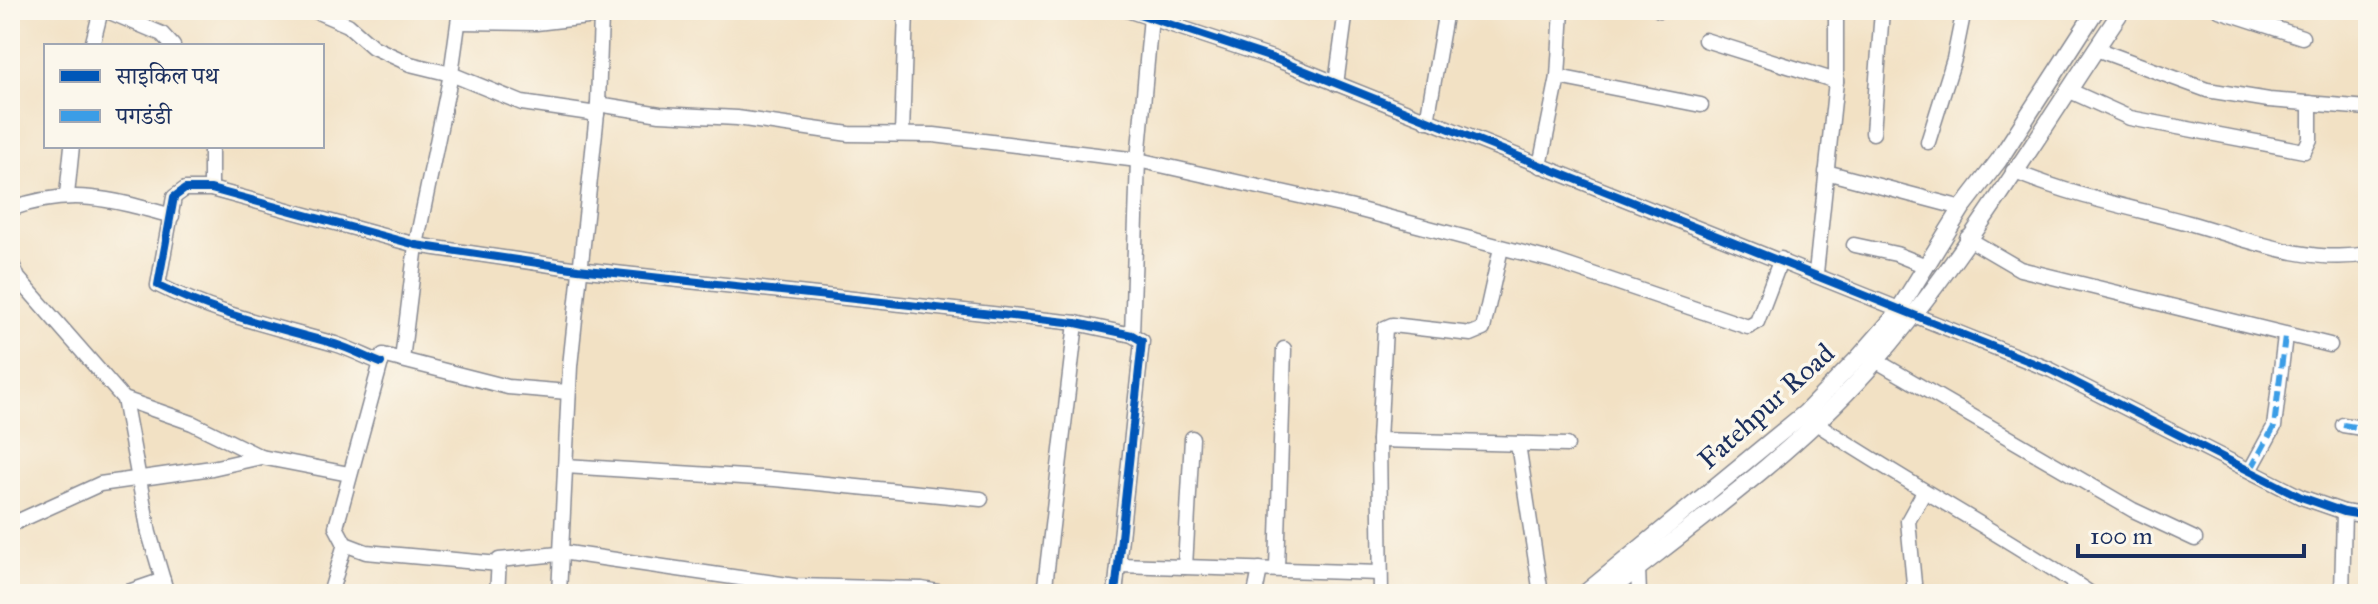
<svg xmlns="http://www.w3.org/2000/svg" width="2378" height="604" viewBox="0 0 2378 604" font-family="'IM FELL Great Primer','Noto Serif Devanagari',serif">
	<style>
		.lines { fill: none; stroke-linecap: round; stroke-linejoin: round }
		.minor-casing { stroke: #868891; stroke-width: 17 }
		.tertiary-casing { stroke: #868891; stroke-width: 19 }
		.minor { stroke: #fff; stroke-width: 14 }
		.tertiary { stroke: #fff; stroke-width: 16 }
		.quiet { stroke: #3b9de6; stroke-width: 6; stroke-dasharray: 12 6; stroke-linecap: butt }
		.cycleway-casing { stroke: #fbf7ec; stroke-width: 13 }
		.cycleway { stroke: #0057b8; stroke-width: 8 }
		.labels { text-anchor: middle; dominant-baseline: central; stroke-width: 7; stroke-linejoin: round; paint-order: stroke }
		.street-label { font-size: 28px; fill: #1b2f5e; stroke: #fbf7ec }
	</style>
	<rect width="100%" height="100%" fill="#fbf7ec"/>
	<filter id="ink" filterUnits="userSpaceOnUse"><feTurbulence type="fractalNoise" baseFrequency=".0125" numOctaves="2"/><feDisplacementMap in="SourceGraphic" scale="16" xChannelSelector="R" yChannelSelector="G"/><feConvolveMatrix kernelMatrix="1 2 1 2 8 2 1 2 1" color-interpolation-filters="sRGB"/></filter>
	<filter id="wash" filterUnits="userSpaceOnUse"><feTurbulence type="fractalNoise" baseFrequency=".006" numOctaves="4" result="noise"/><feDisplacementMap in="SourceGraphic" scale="32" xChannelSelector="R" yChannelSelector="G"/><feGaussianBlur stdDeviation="1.8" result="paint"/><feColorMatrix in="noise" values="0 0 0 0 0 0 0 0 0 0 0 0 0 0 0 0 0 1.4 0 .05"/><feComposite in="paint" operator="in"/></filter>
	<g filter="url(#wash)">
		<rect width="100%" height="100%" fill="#f2e1c4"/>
	</g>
	<g filter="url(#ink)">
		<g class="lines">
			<!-- minor casing -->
			<g class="minor-casing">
				<g id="minor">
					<polyline points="105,10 162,34 173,46"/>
					<polyline points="313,10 348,25 373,47 410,64 451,74 522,103 597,114"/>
					<polyline points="460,10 451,74 416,245 402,360 383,355 336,527 345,544 366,552 499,564"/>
					<polyline points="1127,10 1278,60 2051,370 2301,497 2344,512 2368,516"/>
					<polyline points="1659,10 1661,10"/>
					<polyline points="2219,10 2302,37"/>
					<polyline points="460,22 536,23 648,10"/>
					<polyline points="1705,40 1836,81"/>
					<polyline points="92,46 101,10"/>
					<polyline points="2096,49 2207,90 2269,100 2368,108"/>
					<polyline points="1558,77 1701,105"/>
					<polyline points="1336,84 1346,10"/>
					<polyline points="2068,90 2130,118 2304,151 2310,139 2310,103"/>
					<polyline points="598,104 660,114 737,118 849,134 934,135 1138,160 1349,207 1554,261 1748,327 1757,322 1781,259"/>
					<polyline points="1427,121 1446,10"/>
					<polyline points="1873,133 1882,10"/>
					<polyline points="902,134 906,10"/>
					<polyline points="1928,142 1954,59 1964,10"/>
					<polyline points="1540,166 1558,77 1562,10"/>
					<path d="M2013 171C2069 195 2129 207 2189 223 2246 239 2308 265 2368 254"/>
					<polyline points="1826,172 1962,208"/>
					<polyline points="211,189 211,146"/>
					<polyline points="67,195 72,146"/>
					<path d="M10 209C72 187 111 199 172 216"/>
					<polyline points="1967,238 2020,269 2330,345"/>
					<polyline points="1854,245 1896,254 1926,266"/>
					<polyline points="10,259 18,278 124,399 192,423 261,457 349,474"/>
					<polyline points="1816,273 1836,81 1836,10"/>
					<polyline points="1132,335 1138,160 1151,17"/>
					<polyline points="402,360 508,387 568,392"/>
					<polyline points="1875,360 2133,510 2195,539"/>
					<path d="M381 363C366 357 351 349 335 344 275 327 215 314 158 285L174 197 185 189H211L416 245 578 269 1076 323 1132 335 1142 341 1115 594"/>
					<polyline points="124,399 149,533 167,594"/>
					<path d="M1816 423C1906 483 2001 533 2091 594"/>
					<polyline points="2343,425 2368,429"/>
					<polyline points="1379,440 1567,445"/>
					<polyline points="1518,444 1541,594"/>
					<polyline points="565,466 775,479 981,499"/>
					<polyline points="2251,469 2274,427 2285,336"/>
					<polyline points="10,525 100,484 212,468 261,457"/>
					<polyline points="1119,565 1380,573"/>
					<polyline points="1185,567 1192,438"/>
					<polyline points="1277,568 1284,349"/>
					<polyline points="1638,568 1639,594"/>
					<polyline points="122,594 163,580"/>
					<polyline points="330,594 345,544"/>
					<polyline points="497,594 499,560 568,553 795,586 922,589 950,594"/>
					<polyline points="559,594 570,366 598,104 601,16"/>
					<polyline points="1044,594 1076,323"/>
					<polyline points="1255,594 1260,569"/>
					<polyline points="1381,594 1379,440 1385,328 1392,325 1471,334 1483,329 1501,248"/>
					<polyline points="1915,594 1908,521 1924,492"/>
					<polyline points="2342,594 2344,512"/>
				</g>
			</g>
			<!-- tertiary casing -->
			<g class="tertiary-casing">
				<g id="tertiary">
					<polyline points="1584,594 1805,413 1859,357 1895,316 1962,208 1999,160 2096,10"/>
					<path d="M1605 594C1693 525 1793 454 1867 371 1961 265 2042 128 2122 10"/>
				</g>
			</g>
			<!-- minor -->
			<use href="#minor" class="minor"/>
			<!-- tertiary -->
			<use href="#tertiary" class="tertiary"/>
			<!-- quiet -->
			<g class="quiet">
				<polyline points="2343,425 2368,429"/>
				<polyline points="2251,469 2274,427 2285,336"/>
			</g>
			<!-- cycleway casing -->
			<g class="cycleway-casing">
				<g id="cycleway">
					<polyline points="1127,10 1278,60 2051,370 2301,497 2344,512 2368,516"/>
					<path d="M381 363C366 357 351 349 335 344 275 327 215 314 158 285L174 197 185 189H211L416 245 578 269 1076 323 1132 335 1142 341 1115 594"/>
				</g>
			</g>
			<!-- cycleway -->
			<use href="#cycleway" class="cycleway"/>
		</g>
	</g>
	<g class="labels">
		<!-- street labels -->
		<g class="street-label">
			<text transform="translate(1766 406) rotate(-42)">Fatehpur Road</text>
		</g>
	</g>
	<!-- margin -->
	<rect width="2378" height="604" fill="none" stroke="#fbf7ec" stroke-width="40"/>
	<!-- legend -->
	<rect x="44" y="44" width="280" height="104" fill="#fbf7ec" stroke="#a1a7b3" stroke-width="2"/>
	<rect x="60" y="70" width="40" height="12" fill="#0057b8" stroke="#a1a7b3" stroke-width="2"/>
	<text x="116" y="84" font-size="24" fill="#1b2f5e">साइकिल पथ</text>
	<rect x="60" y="110" width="40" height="12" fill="#3b9de6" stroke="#a1a7b3" stroke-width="2"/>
	<text x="116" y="124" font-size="24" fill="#1b2f5e">पगडंडी</text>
	<!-- scale -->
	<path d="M2078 544v12h226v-12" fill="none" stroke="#1b2f5e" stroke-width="4"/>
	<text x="2090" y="544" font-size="24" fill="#1b2f5e" stroke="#fbf7ec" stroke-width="6" paint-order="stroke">100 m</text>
</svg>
